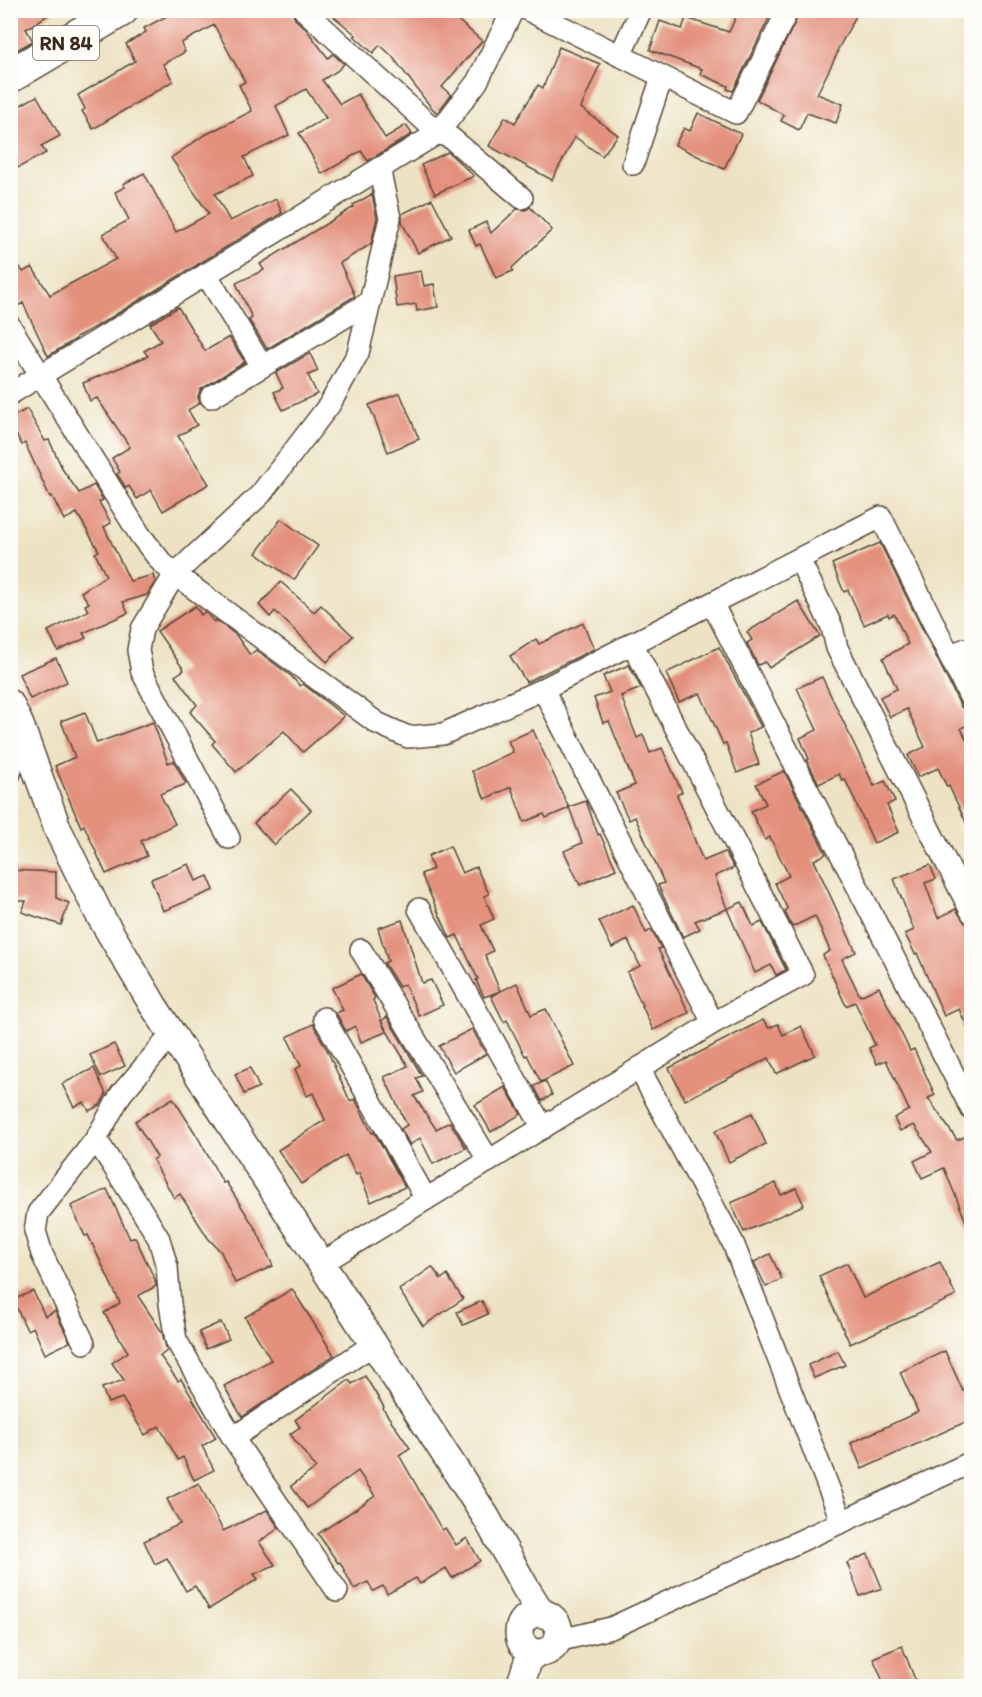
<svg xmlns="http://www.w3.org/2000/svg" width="982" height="1697" viewBox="0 0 982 1697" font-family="Itim,sans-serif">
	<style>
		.building { fill: #e3907d }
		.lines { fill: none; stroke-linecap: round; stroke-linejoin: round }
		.minor-casing { stroke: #564637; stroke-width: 24 }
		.tertiary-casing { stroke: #564637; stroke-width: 30 }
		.primary-casing { stroke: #564637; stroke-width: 36 }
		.minor { stroke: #fff; stroke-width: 21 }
		.tertiary { stroke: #fff; stroke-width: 27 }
		.primary { stroke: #fff; stroke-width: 33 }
		.labels { text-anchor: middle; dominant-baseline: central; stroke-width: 5; stroke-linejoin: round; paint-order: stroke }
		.shield { fill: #fdfcf7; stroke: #75695f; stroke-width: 1.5 }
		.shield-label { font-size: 20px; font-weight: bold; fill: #3b2a1e }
	</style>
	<rect width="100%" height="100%" fill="#fdfcf7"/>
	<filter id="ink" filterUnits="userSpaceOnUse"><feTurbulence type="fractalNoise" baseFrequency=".0167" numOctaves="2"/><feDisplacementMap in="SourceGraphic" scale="12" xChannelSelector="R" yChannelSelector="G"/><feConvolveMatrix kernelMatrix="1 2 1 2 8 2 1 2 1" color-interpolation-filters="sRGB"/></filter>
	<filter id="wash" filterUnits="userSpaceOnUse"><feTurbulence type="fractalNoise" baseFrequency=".008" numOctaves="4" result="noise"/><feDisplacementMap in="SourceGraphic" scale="24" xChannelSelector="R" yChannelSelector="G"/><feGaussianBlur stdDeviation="1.35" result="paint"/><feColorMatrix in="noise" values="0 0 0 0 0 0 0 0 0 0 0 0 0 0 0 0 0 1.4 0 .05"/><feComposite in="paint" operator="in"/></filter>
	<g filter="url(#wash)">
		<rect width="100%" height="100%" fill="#ede3c4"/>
		<g id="blocks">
			<!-- building -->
			<g class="building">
				<polygon points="10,10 15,12 56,10 26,29 33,41 10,54"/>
				<polygon points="178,10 292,10 295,19 306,29 328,58 333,54 344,64 337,71 322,80 340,104 358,94 385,138 406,125 412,134 368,161 361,151 322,174 299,133 326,118 306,89 276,106 289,135 244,157 253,176 215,194 230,221 276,199 282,213 97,326 76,337 76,339 48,356 23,303 10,310 10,252 23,272 32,267 50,295 116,259 103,234 129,220 115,192 125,187 123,184 144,173 176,232 209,214 171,158 203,136 252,111 239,85 245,82 214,25 181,43 185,52 163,64 173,81 93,129 82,111 85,109 78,95 135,61 126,44 146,32 144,28"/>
				<polygon points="326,10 446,10 482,41 442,87 451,95 437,113 430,106 392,56 380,45 373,53 354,36 356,35"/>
				<polygon points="739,10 773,10 733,91 727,89 728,86 700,74 702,69 650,50 660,21 682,29 686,18 729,32"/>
				<polygon points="801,10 859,10 837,51 838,52 817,94 843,104 836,123 807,113 799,130 781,121 784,115 757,100"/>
				<polygon points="559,47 600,64 581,108 618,135 602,156 575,137 552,180 489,146 505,117 515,123 538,85 543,88"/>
				<polygon points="37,96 60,136 41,146 46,153 10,172 10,111"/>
				<polygon points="698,113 741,134 724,169 675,145 684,128 690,131"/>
				<polygon points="448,152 474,176 435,194 421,165"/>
				<polygon points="372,194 377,218 371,244 340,263 355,296 267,349 249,320 252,318 236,283 264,270 260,264 354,207 353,205"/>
				<polygon points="432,199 451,236 418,253 402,222 402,214"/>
				<polygon points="530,207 552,230 512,268 513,271 496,278 480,244 476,246 469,230 486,222 491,233 517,209 526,210"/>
				<polygon points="421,271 424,286 434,284 438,307 417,311 416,304 397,307 393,276"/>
				<polygon points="178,307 205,351 229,337 245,362 200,390 198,397 200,403 188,410 197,425 178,436 209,484 163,511 151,490 137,499 129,486 126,488 117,474 120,472 112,458 130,447 97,398 90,401 83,383 148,356 144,351 161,341 150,324"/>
				<polygon points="310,353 318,371 308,375 317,394 283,410 274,392 283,388 276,373"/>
				<polygon points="400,393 419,439 388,452 369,405"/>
				<polygon points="27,409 45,441 49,440 63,470 79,493 94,485 103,500 99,502 111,523 104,527 130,581 153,575 155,582 147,595 123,602 128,613 83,633 86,638 58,651 48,631 88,611 85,605 89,603 81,592 106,576 95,553 99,551 77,513 64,520 52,496 50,497 25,443 22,445 10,424 10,418"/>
				<polygon points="281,519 318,546 294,580 256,553"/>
				<polygon points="880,543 961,707 968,713 972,720 972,723 961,728 972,751 972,835 949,786 947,787 938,768 918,777 908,755 925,747 907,709 890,717 880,697 897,689 883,658 908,644 894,614 889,617 888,614 864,625 848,590 844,592 832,564"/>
				<polygon points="281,582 314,612 321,605 353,636 327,662 275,611 270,617 259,605"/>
				<polygon points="798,601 820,636 769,668 765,662 758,665 747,643 752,640 747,632"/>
				<polygon points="195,606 201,615 205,612 214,622 216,620 236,635 250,655 256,650 291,676 300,686 303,684 344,716 303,752 284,731 236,772 212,744 215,741 190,712 197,705 175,676 184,670 157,631"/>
				<polygon points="583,623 594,649 526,682 510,656 536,639 539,644"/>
				<polygon points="719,647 761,727 748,733 759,764 737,773 726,743 723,744 700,693 679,702 666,673"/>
				<polygon points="56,658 67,682 30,699 19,674"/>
				<polygon points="629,665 641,688 621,696 637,738 643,735 650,753 662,748 682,792 677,795 703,861 725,852 734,868 715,876 727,909 742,902 753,926 762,922 786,970 776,975 771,965 755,973 727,909 695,921 700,929 683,937 668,906 658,885 664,883 635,817 629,820 616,793 635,785 609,721 603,723 594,698 610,692 603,676"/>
				<polygon points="822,677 874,786 885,781 895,801 887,805 899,832 874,843 845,779 842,780 839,774 819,784 807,760 809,759 800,738 817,730 797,688"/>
				<polygon points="85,712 97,743 153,722 168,763 174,761 186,784 160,794 175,824 141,841 147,856 106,874 84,825 81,827 55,766 75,757 61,721"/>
				<polygon points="533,730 569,808 546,818 544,814 524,822 511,787 485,799 472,771 513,752 508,741"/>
				<polygon points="784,771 826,854 814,860 856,952 842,959 860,996 879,987 910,1051 914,1049 935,1095 928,1098 957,1140 972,1134 972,1236 944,1168 922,1178 914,1161 932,1152 914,1125 900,1131 894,1118 909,1110 886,1060 877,1064 869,1048 875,1045 855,1002 846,1006 823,955 830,951 815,916 792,927 785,912 787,908 775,883 789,876 770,837 765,840 751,811 766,804 756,784"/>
				<polygon points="291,789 311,810 274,845 254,823"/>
				<polygon points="586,801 598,835 600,834 616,869 580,885 564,851 582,843 569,807"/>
				<polygon points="450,846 462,873 476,867 489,894 484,896 494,919 481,925 493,951 485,955 500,991 484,997 476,980 478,979 457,935 450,938 421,874 433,869 428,856"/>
				<polygon points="189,864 196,881 208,876 214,890 163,911 151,879"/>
				<polygon points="930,865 936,879 925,883 938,918 956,909 965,923 972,926 972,1038 959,1009 944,1016 917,953 915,954 905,934 914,930 894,879"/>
				<polygon points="10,870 56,872 56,898 69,903 61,925 22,912 26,901 10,901"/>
				<polygon points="633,905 646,933 651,930 661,948 658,949 689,1013 653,1030 627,972 640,966 628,940 612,948 599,921"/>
				<polygon points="402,920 422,983 431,980 443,1005 419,1016 405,984 399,987 384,963 388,961 378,928"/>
				<polygon points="361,974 375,998 373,1000 386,1032 361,1042 355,1026 346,1031 336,1013 343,1010 332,988"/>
				<polygon points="517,983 531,1015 546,1009 574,1066 541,1082 527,1055 525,1056 507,1020 504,1022 491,996"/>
				<polygon points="387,1017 422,1076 416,1078 423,1092 414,1096 436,1129 450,1122 466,1148 433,1164 420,1138 410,1145 401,1129 407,1125 384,1077 408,1066 381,1021"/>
				<polygon points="763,1020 769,1028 778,1024 783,1035 801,1026 815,1055 776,1074 769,1058 685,1100 669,1068"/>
				<polygon points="313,1024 328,1052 350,1101 355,1099 372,1133 374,1132 405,1187 371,1202 359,1173 356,1175 346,1155 301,1184 278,1150 325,1120 313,1093 307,1096 295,1069 301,1066 287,1037"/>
				<polygon points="472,1029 486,1054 454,1072 439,1046"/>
				<polygon points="114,1044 125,1066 101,1077 90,1055"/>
				<polygon points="94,1068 106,1094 100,1105 89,1111 84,1102 74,1107 62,1084"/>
				<polygon points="250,1068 259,1087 244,1094 235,1074"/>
				<polygon points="545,1081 552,1095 542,1101 534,1086"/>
				<polygon points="505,1087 521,1114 491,1132 475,1105"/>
				<polygon points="173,1098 197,1136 223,1183 226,1182 257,1231 273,1266 235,1283 221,1252 208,1238 180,1194 174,1198 153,1160 157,1157 135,1121"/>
				<polygon points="752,1113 766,1144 729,1162 715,1131"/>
				<polygon points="776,1183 781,1195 796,1188 804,1205 744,1232 731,1203"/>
				<polygon points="107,1189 130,1239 135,1237 155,1280 156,1286 138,1296 162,1332 167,1351 160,1356 178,1381 181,1379 216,1438 202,1446 214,1470 194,1480 183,1457 178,1460 159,1426 145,1435 122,1398 108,1403 102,1388 124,1380 112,1363 128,1352 104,1313 120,1303 88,1235 85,1236 71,1206"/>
				<polygon points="770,1254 782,1279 766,1287 754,1262"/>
				<polygon points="940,1262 956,1296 850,1344 819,1276 847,1263 863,1298"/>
				<polygon points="432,1267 441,1279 447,1275 463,1299 423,1326 399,1290"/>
				<polygon points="292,1289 334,1355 242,1417 224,1386 271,1360 245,1317"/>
				<polygon points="33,1291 45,1316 55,1311 70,1342 45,1354 33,1327 27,1330 13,1300"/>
				<polygon points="482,1301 488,1314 463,1325 457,1312"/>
				<polygon points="221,1322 229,1339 206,1349 199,1332"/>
				<polygon points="838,1351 845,1365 814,1378 808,1365"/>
				<polygon points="945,1351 963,1391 972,1387 972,1419 862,1469 851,1443 918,1412 900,1372"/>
				<polygon points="365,1376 384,1407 383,1409 410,1448 399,1455 442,1530 445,1528 456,1545 467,1538 480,1561 452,1578 446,1568 420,1584 416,1578 387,1594 383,1586 373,1591 368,1582 354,1589 340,1562 338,1563 318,1534 375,1496 358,1471 307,1508 291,1486 316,1468 290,1434 300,1427 295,1420 349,1380 352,1384"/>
				<polygon points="199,1483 223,1531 267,1510 279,1528 259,1542 275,1565 254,1574 258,1579 209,1609 195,1586 186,1591 167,1558 155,1564 144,1541 180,1524 167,1499"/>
				<polygon points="868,1554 882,1588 860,1596 847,1563"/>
				<polygon points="902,1646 916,1682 904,1686 885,1686 873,1658"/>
			</g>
		</g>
	</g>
	<g filter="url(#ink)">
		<use href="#blocks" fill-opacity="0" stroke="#564637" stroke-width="1.5"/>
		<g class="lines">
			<!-- minor casing -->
			<g class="minor-casing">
				<g id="minor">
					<polyline points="304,10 438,133 451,138 522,198"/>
					<polyline points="528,10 736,113 788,10"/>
					<polyline points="620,56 641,10"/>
					<polyline points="633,164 662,77"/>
					<polyline points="206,274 262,366"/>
					<polyline points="10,326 140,535 162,563 184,581 377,723 408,737 443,734 543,689 881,517 972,701"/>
					<polyline points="10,394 438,133 477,82 513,10"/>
					<polyline points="211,397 370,302"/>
					<polyline points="799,559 832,627 837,648 972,913"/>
					<polyline points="712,603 972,1110"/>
					<polyline points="949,655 972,647"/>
					<polyline points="543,689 713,1023"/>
					<polyline points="10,773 20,725"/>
					<polyline points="229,838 142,672 138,650 142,629 175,574 260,495 330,404 358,353 390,218 379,168"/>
					<polyline points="419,909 543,1128"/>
					<polyline points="361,950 489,1161"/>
					<polyline points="324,1018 426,1199"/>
					<polyline points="639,1068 733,1243 842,1522"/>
					<polyline points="96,1139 142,1211 159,1239 167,1267 170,1304 176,1340 233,1438 337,1591"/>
					<polyline points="322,1263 713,1023 803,975 632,643"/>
					<polyline points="84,1343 42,1254 35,1231 38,1213 96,1139 121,1094 172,1034"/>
					<polyline points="233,1438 374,1344"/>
					<polyline points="557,1641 611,1628 972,1462"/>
				</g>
			</g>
			<!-- tertiary casing -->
			<g class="tertiary-casing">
				<g id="tertiary">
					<polyline points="10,704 20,725 58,830 99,914 153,1005 486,1517 525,1587 542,1614"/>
					<circle cx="539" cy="1633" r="20"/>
					<polyline points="520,1686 531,1652"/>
				</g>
			</g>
			<!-- primary casing -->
			<g class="primary-casing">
				<polyline id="primary" points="10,76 121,10"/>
			</g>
			<!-- minor -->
			<use href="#minor" class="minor"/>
			<!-- tertiary -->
			<use href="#tertiary" class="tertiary"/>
			<!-- primary -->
			<use href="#primary" class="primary"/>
		</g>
	</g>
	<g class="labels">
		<!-- shield labels -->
		<rect class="shield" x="33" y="26" width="66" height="34" rx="4.5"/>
		<g class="shield-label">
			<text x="66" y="43">RN 84</text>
		</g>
	</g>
	<!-- margin -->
	<rect width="982" height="1697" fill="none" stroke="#fdfcf7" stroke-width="36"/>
</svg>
